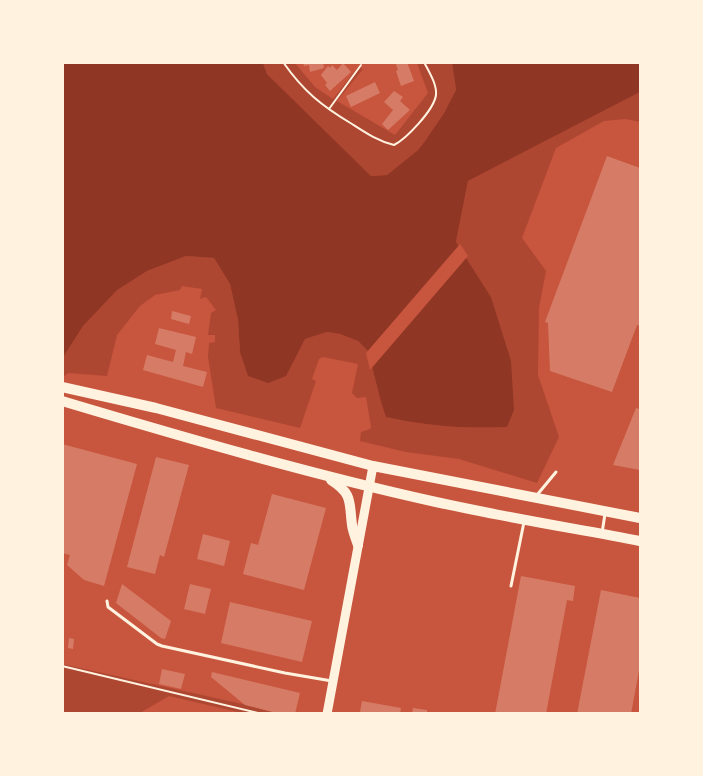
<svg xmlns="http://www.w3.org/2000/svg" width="703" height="776" viewBox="0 0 703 776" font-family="Helvetica,sans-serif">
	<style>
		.green { fill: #ae4732 }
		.water { fill: #8f3625 }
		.pier { fill: #c8553d }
		.building { fill: #d67c66 }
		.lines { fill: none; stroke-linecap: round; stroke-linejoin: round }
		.path { stroke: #fff3e0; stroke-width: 2 }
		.service { stroke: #fff3e0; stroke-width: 3 }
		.secondary { stroke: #fff3e0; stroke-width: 9 }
		.primary { stroke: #fff3e0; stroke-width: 10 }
	</style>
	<rect width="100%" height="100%" fill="#c8553d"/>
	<!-- green -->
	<g class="green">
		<polygon points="263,63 295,63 315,87 333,99 358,67 363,69 337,101 395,135 428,93 417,63 452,63 456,90 444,113 425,141 418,150 387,175 371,176 267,74"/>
		<path d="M640 92V122L626 119 604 121 556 148 522 238 546 271 539 308 538 375 559 437 537 483 459 459 406 452 360 441 361 432 370 429 371 427 366 397 357 398 352 393 358 364 323 357 319 359 312 379 316 381 300 428 216 408 208 357 209 343 215 342V335H208L211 313 216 310 206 297 200 299 202 289 182 286 180 290 155 295 140 306 117 335 107 376 68 373 63 377V354L83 326 116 290 147 271 186 256 214 258 230 284 238 320 240 352 296 354 305 339 327 332 340 334 358 341 368 351 381 402 387 417C426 426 466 429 507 427L491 297 456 242 468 181Z"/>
		<polygon points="62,664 283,713 242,713 169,696 140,713 63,713"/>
	</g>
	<!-- water -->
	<path class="water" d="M63 63H263L267 74 371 176 387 175 418 150 425 141 444 113 456 90 452 63H640V92L468 181 456 242 491 297 511 361 514 410 507 427C466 429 426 426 386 417L381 402 368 351 358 341 340 334 327 332 305 339 286 376 268 383 248 376 240 352 238 320 230 284 214 258 186 256 147 271 117 290 83 326 63 357Z"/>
	<!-- pier -->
	<polygon class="pier" points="460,244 468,256 370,370 366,353"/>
	<!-- building -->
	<g class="building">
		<polygon points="307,62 323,62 324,68 310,72 309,65 304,66 303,63"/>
		<polygon points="395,62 407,62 414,81 401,86 396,71 398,70"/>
		<polygon points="343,63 351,72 330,91 325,85 327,83 321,75 328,66 330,68 332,65 337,70"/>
		<polygon points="375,82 380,93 351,107 346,96"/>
		<polygon points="394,91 403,97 400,101 410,110 388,130 382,124 393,110 384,102"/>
		<polygon points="607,156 640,168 640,326 637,325 612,392 550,371 548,323 545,322"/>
		<polygon points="172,311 191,316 189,324 171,319"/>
		<polygon points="159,328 196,337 192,354 186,352 183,366 207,372 203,387 143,370 147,355 173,362 176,350 155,344"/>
		<polygon points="636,408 640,409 640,470 613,465"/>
		<polygon points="62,444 137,464 104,586 84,580 67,565 70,555 62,553"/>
		<polygon points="156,457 189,465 164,557 160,555 155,574 127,567"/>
		<polygon points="272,494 326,508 304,590 243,574 251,543 258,545"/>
		<polygon points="203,534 230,541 224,566 197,559"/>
		<polygon points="521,576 575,586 573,601 567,600 546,714 495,714"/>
		<polygon points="122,584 171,621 165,639 161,638 116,603"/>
		<polygon points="190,584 211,589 205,614 184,609"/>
		<polygon points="601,590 640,598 640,665 631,714 577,714"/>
		<polygon points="230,602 312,621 302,662 221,643"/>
		<polygon points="69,638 74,639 73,649 68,648"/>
		<polygon points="162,669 185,674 181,689 159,684"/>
		<polygon points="212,672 300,693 295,714 280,714 245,705 211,677"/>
		<polygon points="362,701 401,708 400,714 371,714 360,712"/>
		<polygon points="413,708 427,710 427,714 412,714"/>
	</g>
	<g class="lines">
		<!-- path -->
		<g class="path">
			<path d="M283 62C304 92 322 106 352 124 366 133 378 141 394 145 406 139 434 110 436 95 437 84 429 72 424 62"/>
			<polyline points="329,109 361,65"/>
			<polyline points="62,666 262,714"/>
		</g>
		<!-- service -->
		<g class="service">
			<polyline points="537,495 556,472"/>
			<polyline points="602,533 605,514"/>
			<polyline points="511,586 524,522"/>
			<polyline points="107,601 108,607 157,644 162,646 285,673 332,681"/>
		</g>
		<!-- secondary -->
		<polyline class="secondary" points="327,714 373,466"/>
		<!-- primary -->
		<g class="primary">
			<polyline points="62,387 156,408 373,466 640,518"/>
			<path d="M62 401C186 438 310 474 436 502 503 517 572 528 640 541"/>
			<path d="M331 480C353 494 349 502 352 525 353 532 356 539 358 545"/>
		</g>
	</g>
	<!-- border -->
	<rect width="703" height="776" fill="none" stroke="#fff3e0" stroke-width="128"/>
</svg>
